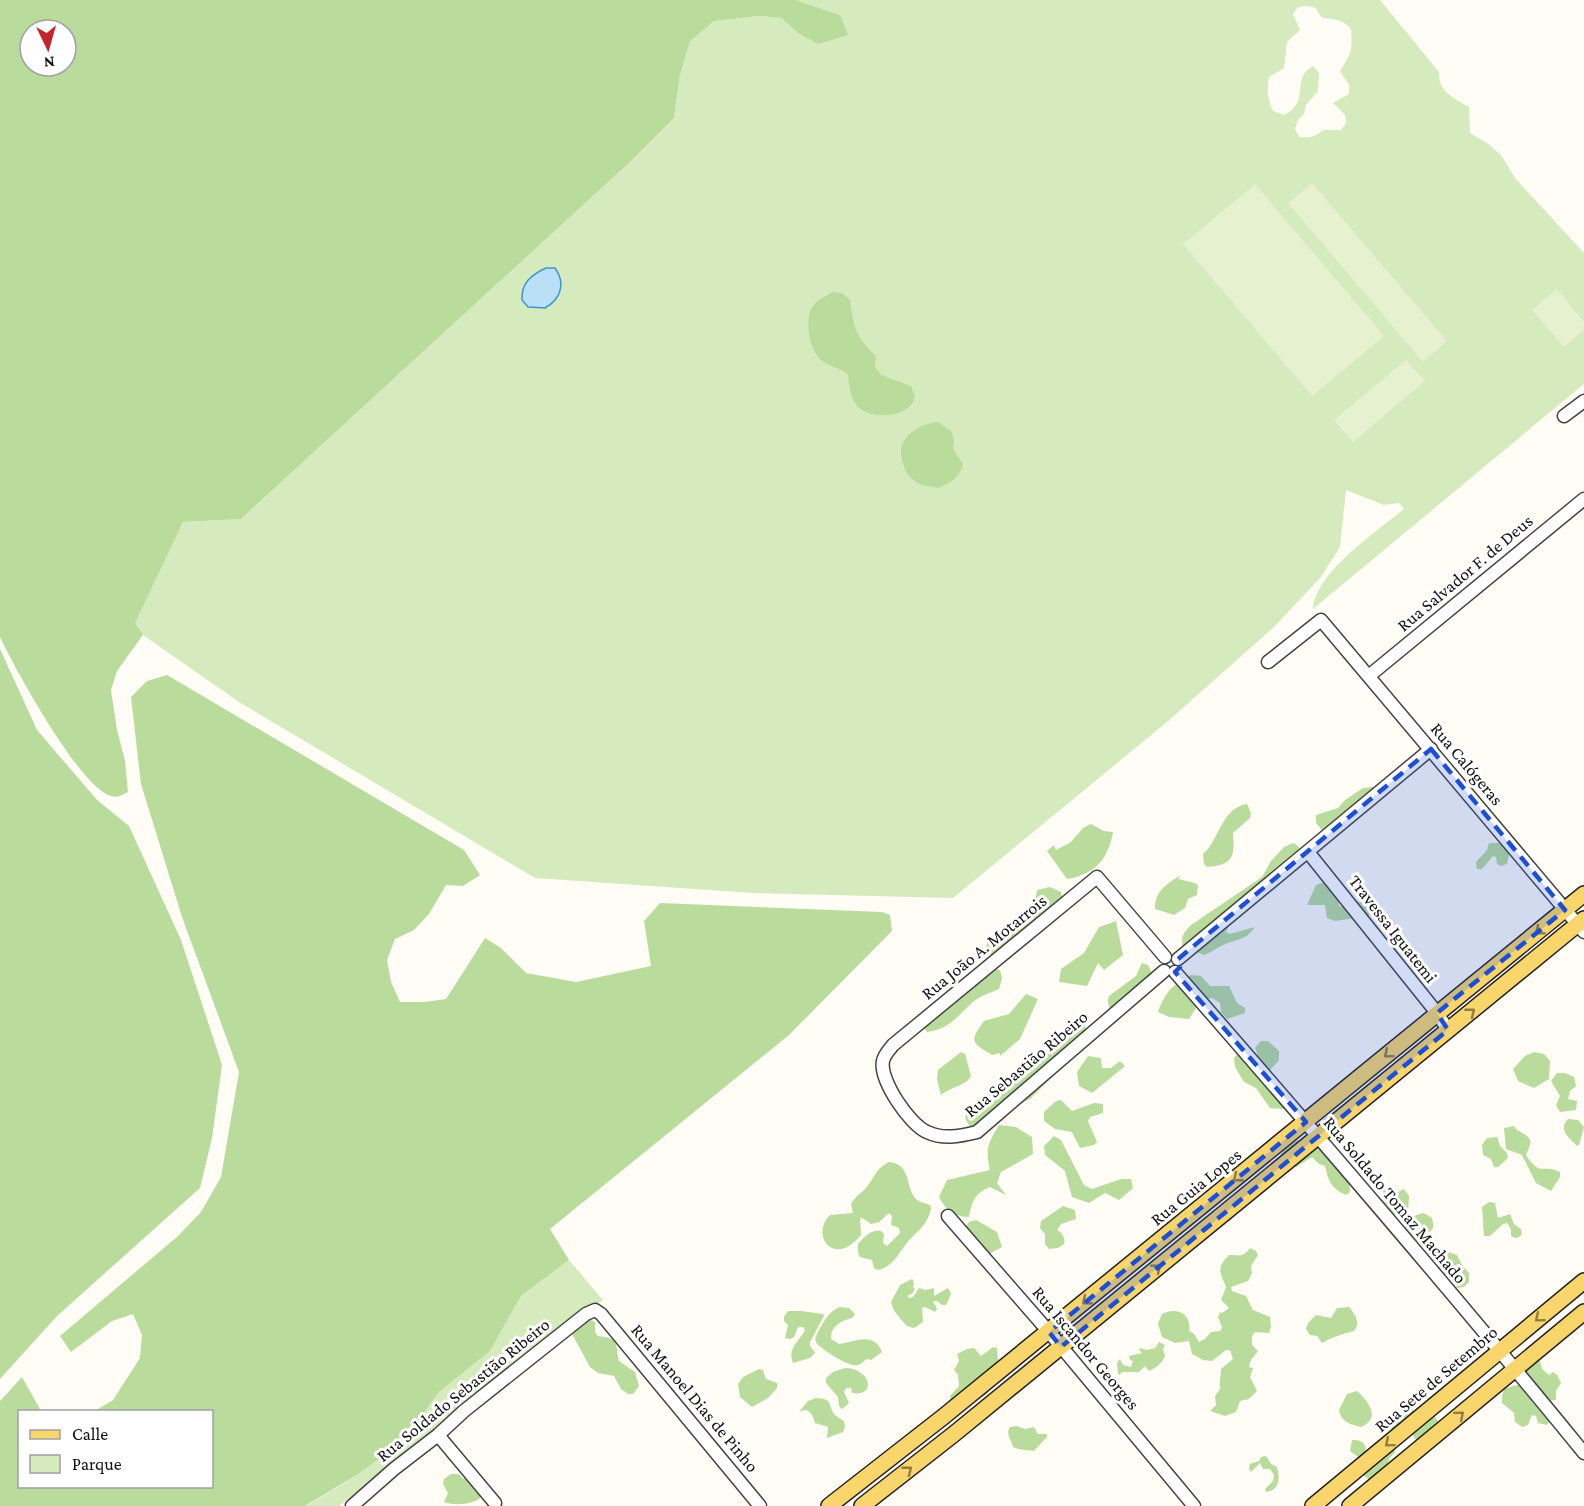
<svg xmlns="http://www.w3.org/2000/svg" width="1584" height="1506" viewBox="0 0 1584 1506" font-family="'Crimson Pro',serif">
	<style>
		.green { fill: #d5ebbd; fill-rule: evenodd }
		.forest { fill: #b9dc9c; fill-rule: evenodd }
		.pitch { fill: #e6f2cf }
		.water { fill: #b9e0f7; stroke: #3f96cf; stroke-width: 1.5 }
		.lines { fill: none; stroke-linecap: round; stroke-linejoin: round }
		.minor-casing { stroke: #444; stroke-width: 15 }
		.major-casing { stroke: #222; stroke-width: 18 }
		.minor { stroke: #fff; stroke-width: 12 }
		.major { stroke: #f9d66b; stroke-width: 15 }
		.oneway { stroke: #917d42 }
		.marked { fill: #1d4ed8; fill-opacity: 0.2; stroke: #1d4ed8; stroke-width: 4.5; stroke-dasharray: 12 8; stroke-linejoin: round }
		.labels { text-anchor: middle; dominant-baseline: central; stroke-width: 6; stroke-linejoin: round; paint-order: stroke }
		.street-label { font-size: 18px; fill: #111; stroke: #fff }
	</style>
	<rect width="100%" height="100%" fill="#fffdf5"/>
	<!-- green -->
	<g class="green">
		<path d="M796 0H1380L1439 72C1438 92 1454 98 1469 107L1470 133 1487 143 1501 155 1515 178 1584 253V384L1313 609C1314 574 1378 530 1404 509L1399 503 1384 505 1346 490 1340 547 1321 577 1274 627 1167 722 953 898 753 893 535 878 239 702 143 635 134 623 183 522 241 519 631 161 674 118 680 75 690 40 714 21 759 16 781 18 798 33 840 15ZM1307 6 1316 8C1322 22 1325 17 1337 20 1343 21 1347 25 1351 29 1353 49 1351 54 1340 71L1349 85V94L1333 103 1345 115 1346 123 1341 130H1323C1315 137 1310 138 1299 137L1295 129 1298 120 1304 114 1306 105 1318 91 1319 73 1313 66C1290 78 1311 103 1284 115L1273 111C1268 100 1266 89 1269 77L1284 68 1287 42 1300 30 1293 14 1298 7Z"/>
		<polygon points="569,1260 603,1300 339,1506 306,1506 346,1482 403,1442 439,1392 490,1351 521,1296"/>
	</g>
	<!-- forest -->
	<g class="forest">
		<path d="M0 0H796L840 15 848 35 818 44 798 33 781 18 759 16 714 21 690 41 680 75 674 118 631 161 241 519 183 522 135 623 143 635 117 671 111 690 117 730 125 761 128 792C122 795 118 798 111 796 81 789 14 667 0 637ZM30 30H66V66H30Z"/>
		<path d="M832 292 842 293 850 300C854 328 855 336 876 356L875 367 881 375 911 386 915 397C914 399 913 403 911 405 899 418 869 419 857 406 850 397 849 385 848 374 840 368 827 366 820 359 809 348 804 319 813 306 817 300 826 296 832 292Z"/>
		<path d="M938 422 952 432 954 440 953 449 963 464C960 478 951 482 939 488 933 487 925 486 920 484 913 481 906 474 904 467 903 462 901 458 901 453 900 435 922 423 938 422Z"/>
		<polygon points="0,649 37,730 97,800 129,826 181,940 222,1065 212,1138 200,1188 57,1316 0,1379"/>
		<polygon points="167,675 464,850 480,875 463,886 446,885 429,914 414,930 395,939 387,960 391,982 400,1002 424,1002 446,999 485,938 501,948 526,973 576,982 651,966 644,921 660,903 882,912 890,915 892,931 789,1035 550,1229 569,1260 521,1296 490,1351 439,1392 403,1442 355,1476 305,1506 0,1506 0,1401 22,1377 41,1411 20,1412 20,1486 212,1486 212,1412 95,1411 113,1400 140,1358 142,1335 133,1314 112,1321 71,1352 60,1336 178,1236 201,1212 221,1177 239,1072 182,917 141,784 131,697 147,681"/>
		<polygon points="1373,787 1377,790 1343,816 1335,819 1330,826 1322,830 1316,823 1316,815 1338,808 1345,800 1363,788"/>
		<path d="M1247 804 1251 813 1250 818 1233 833C1235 857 1233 865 1207 867L1204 864 1203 854C1206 851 1210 847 1212 843 1221 828 1227 807 1247 804Z"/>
		<path d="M1091 824 1104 831 1113 832C1108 859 1096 874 1067 879L1047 851 1054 845 1056 850 1071 842 1083 828Z"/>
		<path d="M1293 843C1301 846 1308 857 1301 865 1297 871 1290 869 1285 873 1271 882 1231 918 1226 932L1230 934 1255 927C1246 941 1235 939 1221 946 1215 949 1210 953 1204 955L1183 946C1180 937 1185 931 1191 925L1262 877 1271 861 1284 847Z"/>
		<polygon points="1489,843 1502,843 1510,850 1507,864 1501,866 1497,864 1496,857 1493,856 1482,869 1477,869 1476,862 1487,850"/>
		<path d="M1181 875 1178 879 1195 883 1198 885 1197 895 1188 899 1185 908 1174 915 1155 909C1155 890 1167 884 1181 875Z"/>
		<polygon points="1324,882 1334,890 1340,907 1357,901 1370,906 1369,916 1335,921 1327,918 1325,905 1307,905 1316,885"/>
		<path d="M1050 887 1061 892 1063 900 993 957 986 950C984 934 1022 924 1032 909 1035 904 1036 896 1037 890Z"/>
		<polygon points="1116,921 1123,955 1104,970 1098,963 1087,986 1059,982 1061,969 1084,953 1099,927"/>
		<path d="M1142 963 1148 965 1154 978 1132 1001 1125 1013 1116 1016C1110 1012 1106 1003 1109 996L1136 976Z"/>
		<path d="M995 969 1000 970 1002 978 999 989C990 993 980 996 973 1002 957 1016 950 1029 927 1032L920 1021Z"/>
		<path d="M1191 975 1201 976 1210 986H1229L1237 1003 1245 1008V1013L1227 1019 1221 1012 1220 1003 1212 998 1200 1002 1189 1019 1169 1017 1158 1012C1166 991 1171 986 1191 975Z"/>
		<path d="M1026 994 1038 999 1020 1039 1000 1056V1053L992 1055C971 1042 969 1042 984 1021L1009 1014Z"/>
		<path d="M1076 1018 1085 1022 1086 1040 1077 1055 1063 1066 1030 1099 1013 1107 977 1132C937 1105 1012 1085 1028 1074 1036 1069 1041 1056 1047 1048 1050 1044 1054 1042 1058 1039 1065 1033 1070 1025 1076 1018Z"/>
		<polygon points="1261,1041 1268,1041 1279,1051 1279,1060 1265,1076 1272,1087 1292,1094 1291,1103 1284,1109 1270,1108 1256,1088 1244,1082 1235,1067 1234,1058 1237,1054 1258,1055 1255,1048"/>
		<path d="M961 1052 965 1054 971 1076C967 1085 951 1087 941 1095L937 1079 938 1070Z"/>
		<polygon points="1534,1052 1544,1054 1550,1061 1549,1079 1534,1088 1518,1081 1513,1069 1525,1056"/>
		<polygon points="1088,1056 1101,1058 1102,1068 1111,1068 1120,1061 1125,1066 1092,1093 1079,1086 1077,1072"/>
		<polygon points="1557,1073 1565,1073 1574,1077 1576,1086 1570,1091 1568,1099 1577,1101 1576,1110 1560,1112 1556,1105 1560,1096 1551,1081"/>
		<polygon points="1061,1100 1072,1111 1094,1103 1103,1104 1103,1113 1090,1117 1088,1121 1097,1142 1094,1145 1080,1148 1072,1132 1055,1129 1044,1121 1044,1112 1056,1101"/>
		<path d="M1568 1119 1578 1120 1584 1127 1579 1145 1577 1146C1570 1138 1557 1130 1568 1119Z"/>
		<path d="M999 1125 1016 1127 1032 1137 1033 1154 1001 1172 997 1183 1006 1195 990 1187C976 1192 971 1202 969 1217 956 1217 945 1210 939 1197L947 1180 990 1170C985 1149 988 1143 999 1125Z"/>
		<path d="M1514 1126C1518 1134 1533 1134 1530 1145 1529 1149 1527 1152 1526 1155 1541 1178 1542 1163 1560 1172V1177L1551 1191 1536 1183 1522 1155 1506 1149 1504 1128Z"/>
		<polygon points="1054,1136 1061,1140 1084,1185 1092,1189 1121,1179 1131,1179 1133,1188 1119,1200 1105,1193 1089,1203 1072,1197 1065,1171 1045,1155 1044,1146"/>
		<polygon points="1497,1137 1500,1146 1507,1153 1508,1158 1498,1167 1494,1167 1491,1159 1483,1155 1482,1145 1487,1138"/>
		<path d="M1293 1140 1302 1141 1308 1147 1326 1150 1349 1177 1350 1192 1346 1195C1332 1189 1328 1181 1325 1166L1319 1164 1312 1157 1296 1167 1280 1165 1277 1161 1286 1145Z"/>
		<path d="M889 1162C912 1164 905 1188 916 1199 920 1203 925 1203 930 1205L931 1209C926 1228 917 1230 906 1244 897 1256 893 1266 878 1270L874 1268 872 1260 860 1257 858 1253V1244C864 1237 871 1229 881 1231L884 1234 883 1243 887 1246 900 1233 899 1228 891 1225 892 1216 889 1213 879 1222 871 1224 864 1219 860 1218 861 1235C833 1269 810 1234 830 1215L853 1213 851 1204C854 1198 860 1194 865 1189 875 1178 874 1170 889 1162Z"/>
		<polygon points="1393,1187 1398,1192 1404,1189 1409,1196 1408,1212 1404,1214 1389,1214 1382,1202 1383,1190"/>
		<path d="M1489 1202 1495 1203 1498 1218 1510 1214 1514 1224 1521 1229 1522 1234 1519 1237 1515 1238 1511 1236V1229L1507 1223 1503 1224 1490 1236H1484C1483 1226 1483 1218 1482 1207Z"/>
		<path d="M1063 1206 1075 1210 1076 1219 1061 1224 1057 1230C1062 1232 1066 1239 1064 1244L1058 1248 1049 1249 1045 1244V1234L1040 1228 1041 1221Z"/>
		<path d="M1424 1213 1432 1218C1435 1232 1432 1229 1423 1237 1420 1239 1418 1241 1415 1242L1403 1231C1406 1221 1414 1214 1424 1213Z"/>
		<polygon points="976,1220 997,1232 1002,1247 989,1254 963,1230 969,1222"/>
		<path d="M1250 1248 1256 1251 1258 1255 1251 1266 1252 1273 1248 1281 1231 1287 1232 1291 1246 1296 1253 1310 1270 1317 1271 1327 1269 1333 1255 1332 1252 1336V1345L1258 1351 1251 1360 1249 1367 1253 1368 1250 1377 1257 1391 1249 1399 1240 1401 1236 1412 1225 1416 1210 1411 1216 1405 1215 1396 1220 1389C1219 1381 1221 1376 1221 1369L1233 1359 1230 1350H1226L1212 1361 1203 1360 1192 1354 1189 1341 1175 1343 1162 1337 1158 1324 1162 1314C1177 1306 1192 1314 1189 1331L1194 1334 1199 1342 1205 1339 1211 1332 1220 1331 1222 1327 1218 1317 1220 1312 1222 1313 1229 1308 1221 1300 1226 1287C1220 1272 1216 1268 1229 1255 1239 1255 1243 1258 1250 1248Z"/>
		<polygon points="1449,1252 1457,1255 1462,1265 1469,1273 1469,1282 1464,1287 1457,1288 1451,1276 1442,1274 1438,1270 1439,1263 1443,1261"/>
		<path d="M912 1279 914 1283 913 1288H915L913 1293 907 1296 909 1298 913 1297 919 1288 925 1290 934 1288V1296L948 1288 951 1294 946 1305H942L937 1301H933L937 1309 935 1312 925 1307 922 1308 923 1322 914 1328 907 1326C901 1319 893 1312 891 1302L900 1285Z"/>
		<path d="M839 1307 849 1308 855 1314 852 1318C842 1320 830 1327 831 1339L839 1344C855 1342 874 1331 882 1352L871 1360 867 1359C865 1360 860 1365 858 1365 849 1368 824 1350 817 1344L815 1339C820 1327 827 1313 839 1307Z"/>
		<path d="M1349 1307C1355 1314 1361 1323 1354 1331 1343 1334 1332 1337 1322 1343L1317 1336 1310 1335 1306 1329 1308 1323 1316 1315 1331 1318 1337 1308Z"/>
		<path d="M788 1311H801L823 1314 824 1316 810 1342V1346L815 1353 810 1358 793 1363C787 1348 799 1342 805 1330L803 1327H798L794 1337 790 1339 785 1338 788 1325 784 1321V1317Z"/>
		<path d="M586 1318 595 1322V1332L598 1336C620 1338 615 1344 619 1361L635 1372 639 1386 633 1394H628L621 1389 614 1376 598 1373 590 1367 572 1334V1329Z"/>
		<path d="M1159 1342 1165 1345 1163 1349 1165 1356C1162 1363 1156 1368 1149 1371L1145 1366 1139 1372H1123L1119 1375 1118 1374 1117 1363 1120 1359 1123 1365 1131 1367 1133 1361 1130 1360 1129 1356 1142 1353 1139 1350 1140 1348 1147 1350 1155 1348Z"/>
		<path d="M993 1347 997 1348 998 1361 989 1391 983 1397H979C971 1406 960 1410 951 1401L950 1396 959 1386 958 1375 954 1370 959 1361 957 1354 967 1349 974 1348 981 1356Z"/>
		<polygon points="1535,1359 1540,1361 1542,1369 1549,1375 1553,1372 1557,1375 1561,1383 1556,1391 1556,1400 1547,1401 1525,1374 1527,1364"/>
		<path d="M845 1368C870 1368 878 1397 852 1393L851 1388H846L844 1392 849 1403 842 1409 839 1406 838 1397 826 1383V1378L833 1372Z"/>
		<polygon points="759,1369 763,1370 766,1379 777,1383 777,1388 768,1398 752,1407 740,1397 738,1384 743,1377"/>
		<polygon points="1520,1384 1527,1387 1533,1403 1543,1404 1551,1420 1547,1425 1538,1423 1536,1416 1532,1415 1528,1425 1522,1427 1515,1422 1514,1413 1502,1403 1502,1396 1504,1389"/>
		<path d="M1357 1391C1368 1401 1382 1418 1361 1427 1350 1424 1341 1422 1339 1410L1347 1394Z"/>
		<path d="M816 1398C834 1399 827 1405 835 1415 835 1415 843 1421 844 1421L845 1426 843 1432 827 1438 828 1427 815 1423C812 1414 810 1407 799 1412L808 1401Z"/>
		<polygon points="1408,1408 1414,1411 1415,1418 1434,1416 1442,1426 1418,1441 1415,1439 1412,1433 1391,1429 1390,1422 1399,1412"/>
		<path d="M1010 1427 1017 1426 1025 1429 1034 1427 1038 1434H1047V1437L1034 1451C1028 1450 1018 1450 1013 1447 1012 1440 1005 1435 1010 1427Z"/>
		<path d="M1352 1440C1360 1440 1365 1441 1366 1450L1364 1454 1394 1448 1395 1452 1389 1459 1388 1463 1376 1481 1368 1479 1361 1473 1362 1460 1350 1451Z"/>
		<path d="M1266 1456 1271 1464 1277 1467C1280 1478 1280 1490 1266 1492L1265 1489 1273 1481 1274 1475 1270 1469H1263L1260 1463 1251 1472 1249 1468 1250 1464 1259 1461 1261 1457Z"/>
		<path d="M451 1474H459L463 1479 467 1476 483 1495C476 1505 454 1506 444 1502L448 1493 443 1484 444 1479Z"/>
	</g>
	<!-- pitch -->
	<g class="pitch">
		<polygon points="1312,183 1447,341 1423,362 1288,203"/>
		<polygon points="1255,184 1384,336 1312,396 1183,244"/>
		<polygon points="1557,289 1584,322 1584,330 1564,347 1532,310"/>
		<polygon points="1406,360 1425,381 1353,442 1334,420"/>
	</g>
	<!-- water -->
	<path class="water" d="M546 268H555C566 283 561 299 545 308L528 307 522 300C521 283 531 275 546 268Z"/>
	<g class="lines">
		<!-- minor casing -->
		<g class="minor-casing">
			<g id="minor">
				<polyline points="1564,416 1584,401"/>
				<polyline points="1268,662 1321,620 1584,932"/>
				<polyline points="1370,675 1584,499"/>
				<polyline points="1308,852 1437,1013 1448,1030"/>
				<polyline points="1178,959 1431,749"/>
				<path d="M1164 971 977 1132C960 1136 944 1140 927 1132 910 1125 879 1080 883 1061 884 1055 889 1050 893 1045L1097 877 1165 957"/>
				<path d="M1175 972C1314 1131 1451 1290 1584 1453"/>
				<polyline points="948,1216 1049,1332 1194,1506"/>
				<polyline points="438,1435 495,1503"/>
				<polyline points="352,1506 394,1469 438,1435 464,1411 586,1314 595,1310 601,1314 760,1506"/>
			</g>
		</g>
		<!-- major casing -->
		<g class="major-casing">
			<g id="major">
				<polyline points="829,1506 943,1417 1584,894"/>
				<polyline points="862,1506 954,1434 1584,919"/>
				<polyline points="1313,1506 1584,1281"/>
				<polyline points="1350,1506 1584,1312"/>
			</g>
		</g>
		<!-- minor -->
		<use href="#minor" class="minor"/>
		<!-- major -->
		<use href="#major" class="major"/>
	</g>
	<!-- one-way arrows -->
	<defs><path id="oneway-chevron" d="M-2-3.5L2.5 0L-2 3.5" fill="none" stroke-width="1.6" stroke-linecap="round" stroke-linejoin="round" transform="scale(1.5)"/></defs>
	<g class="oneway">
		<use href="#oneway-chevron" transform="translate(1539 931) rotate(141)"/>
		<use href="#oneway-chevron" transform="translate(1471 1012) rotate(-39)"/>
		<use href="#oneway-chevron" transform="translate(1388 1054) rotate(140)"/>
		<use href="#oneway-chevron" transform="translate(1237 1178) rotate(141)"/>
		<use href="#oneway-chevron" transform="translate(1157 1268) rotate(-39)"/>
		<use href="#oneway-chevron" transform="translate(1086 1301) rotate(141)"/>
		<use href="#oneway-chevron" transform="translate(1539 1318) rotate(140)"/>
		<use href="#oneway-chevron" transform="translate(1460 1415) rotate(-40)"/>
		<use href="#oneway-chevron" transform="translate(1389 1443) rotate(140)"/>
		<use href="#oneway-chevron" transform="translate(908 1470) rotate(-38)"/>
	</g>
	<!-- marked area -->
	<path class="marked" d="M1431 749 1565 910 1437 1013 1448 1030 1061 1347 1049 1332 1306 1122 1175 972 1180 967 1178 959Z"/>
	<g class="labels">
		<!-- street labels -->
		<g class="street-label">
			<text transform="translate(1465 573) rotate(-40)">Rua Salvador F. de Deus</text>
			<text transform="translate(1467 764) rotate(50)">Rua Calógeras</text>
			<text transform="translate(1393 929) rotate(52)">Travessa Iguatemi</text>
			<text transform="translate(984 947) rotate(-39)">Rua João A. Motarrois</text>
			<text transform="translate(1026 1064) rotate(-40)">Rua Sebastião Ribeiro</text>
			<text transform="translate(1196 1187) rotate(-39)">Rua Guia Lopes</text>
			<text transform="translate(1395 1200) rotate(50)">Rua Soldado Tomaz Machado</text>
			<text transform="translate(1086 1348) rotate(50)">Rua Iscandor Georges</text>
			<text transform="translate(1436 1379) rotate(-40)">Rua Sete de Setembro</text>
			<text transform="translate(463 1390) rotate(-39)">Rua Soldado Sebastião Ribeiro</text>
			<text transform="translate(695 1398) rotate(50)">Rua Manoel Dias de Pinho</text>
		</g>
	</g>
	<!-- legend -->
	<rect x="18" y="1410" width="195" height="78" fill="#ffffff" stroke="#a0a0a0" stroke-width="1.5"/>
	<rect x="30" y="1430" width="30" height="9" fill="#f9d66b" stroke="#a0a0a0" stroke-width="1.5"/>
	<text x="72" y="1440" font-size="18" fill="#111111">Calle</text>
	<rect x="30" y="1455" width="30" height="18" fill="#d5ebbd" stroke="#a0a0a0" stroke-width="1.5"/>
	<text x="72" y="1470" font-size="18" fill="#111111">Parque</text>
	<!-- north arrow -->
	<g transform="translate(48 48) rotate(175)"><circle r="28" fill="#ffffff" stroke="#a0a0a0" stroke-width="1.5"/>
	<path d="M0-4.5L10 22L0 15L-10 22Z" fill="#c4262e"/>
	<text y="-9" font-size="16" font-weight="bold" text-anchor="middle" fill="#111111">N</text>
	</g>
</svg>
